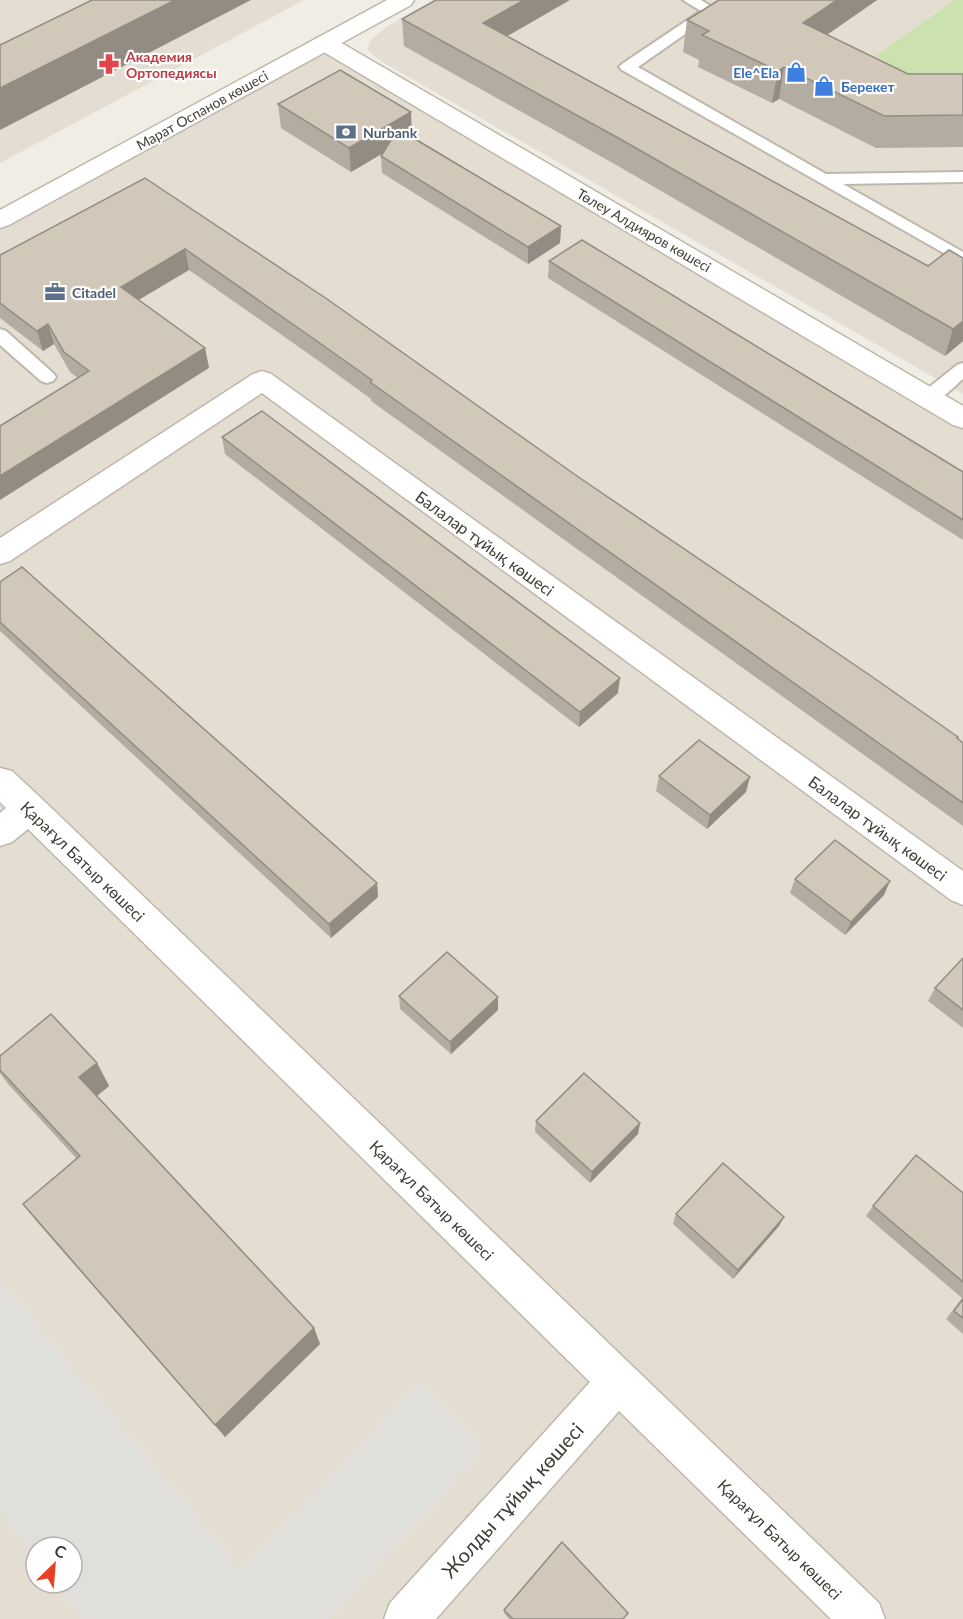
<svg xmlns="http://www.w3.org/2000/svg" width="963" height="1619" viewBox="0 0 963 1619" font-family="Lato,sans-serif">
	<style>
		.residential { fill: #e4ded2; fill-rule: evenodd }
		.green { fill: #cbe2af }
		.parking { fill: #e1dfdc }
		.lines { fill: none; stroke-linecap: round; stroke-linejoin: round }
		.service-casing { stroke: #beb7aa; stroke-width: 4 }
		.minor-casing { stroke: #beb7aa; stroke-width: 3 }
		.tertiary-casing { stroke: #beb7aa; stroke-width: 3 }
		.service { fill: #fff; fill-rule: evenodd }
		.minor { fill: #fff; fill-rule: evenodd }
		.tertiary { fill: #fff; fill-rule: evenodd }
		.wall { fill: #b4aca0 }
		.shaded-wall { fill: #928c82 }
		.building { fill: #d1c8ba; stroke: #928c82; stroke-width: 1.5 }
		.labels { text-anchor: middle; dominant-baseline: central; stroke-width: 4.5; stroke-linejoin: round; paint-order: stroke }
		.far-health-label { font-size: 14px; font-weight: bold; fill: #be3a42; stroke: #fff; text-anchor: start }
		.far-shop-label { font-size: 14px; font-weight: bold; fill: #366cbe; stroke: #fff; text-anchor: end }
		.far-street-label { font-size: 14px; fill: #423d34; stroke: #fff }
		.far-service-label { font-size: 14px; font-weight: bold; fill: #4e5e75; stroke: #fff; text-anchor: start }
		.street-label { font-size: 16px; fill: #423d34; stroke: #fff }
		.near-street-label { font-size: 20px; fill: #423d34; stroke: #fff }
	</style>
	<rect width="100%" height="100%" fill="#f0ede4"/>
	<!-- residential -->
	<g class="residential">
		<polygon points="0,0 304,0 0,163"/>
		<polygon points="433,0 963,0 963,394 379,60 367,49 371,40 386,27"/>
		<path d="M325 43 963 418V1619H0V220ZM36 1547H72V1583H36Z"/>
	</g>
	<!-- green -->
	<polygon class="green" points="955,0 963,0 963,94 851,73"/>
	<!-- parking -->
	<polygon class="parking" points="0,1280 241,1569 421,1383 484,1450 329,1619 82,1619 55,1583 72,1583 72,1547 36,1547 36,1559 0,1512"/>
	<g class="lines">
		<!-- service casing -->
		<g class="service-casing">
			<g id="service">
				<polygon points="683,0 701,0 718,11 638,67 826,174 963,172 963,182 843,184 963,252 963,264 622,70 619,67 622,64 701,11"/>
				<polygon points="0,329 6,331 53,373 56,377 53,381 47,383 41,381 0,345"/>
				<path d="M963 363V379C952 388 938 406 922 401L920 397 922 393 957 365Z"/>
			</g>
		</g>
		<!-- minor casing -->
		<g class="minor-casing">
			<g id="minor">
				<polygon points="325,36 333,38 963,406 963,428 953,425 317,48 314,43 317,38"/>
				<polygon points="262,371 271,374 963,871 963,905 951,900 262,393 10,561 0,564 0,538 253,374"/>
				<polygon points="0,768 12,771 42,799 879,1603 885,1619 831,1619 619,1411 436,1619 384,1619 390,1603 590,1382 28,829 12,842 0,846 0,813 6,808 0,802"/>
			</g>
		</g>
		<!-- tertiary casing -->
		<g class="tertiary-casing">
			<polygon id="tertiary" points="387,0 414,0 411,5 9,225 0,228 0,210"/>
		</g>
		<!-- service -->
		<use href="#service" class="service"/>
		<!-- minor -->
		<use href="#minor" class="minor"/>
		<!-- tertiary -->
		<use href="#tertiary" class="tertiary"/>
	</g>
	<!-- wall -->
	<g class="wall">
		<polygon points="718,0 877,0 827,35 908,74 963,74 963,147 876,148 779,99 772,103 698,67 699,60 683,52 687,20"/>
		<polygon points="402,19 507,36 928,266 963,341 945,356 618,166 404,46"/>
		<polygon points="278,104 412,136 561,226 560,243 528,264 382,173 381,156 383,153 351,172 281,128"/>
		<polygon points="145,178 963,743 963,826 371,401 371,399 316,359 189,270 139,300 205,348 209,368 78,378 70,372 54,344 43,351 0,318 0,255"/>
		<polygon points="549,261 963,472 963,540 548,278"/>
		<polygon points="222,437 618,693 579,727 225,454"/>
		<polygon points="0,582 377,883 378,897 331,938 0,631"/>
		<polygon points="659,776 746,792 707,829 656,791"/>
		<polygon points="795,879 884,895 845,935 790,893"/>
		<polygon points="963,958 963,1028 928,1001 935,988"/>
		<polygon points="399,996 498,997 498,1010 451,1054 400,1009"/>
		<polygon points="0,1056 97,1063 109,1086 97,1096 314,1328 320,1344 225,1437 38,1223 23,1204 76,1158 8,1084 0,1073"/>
		<polygon points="536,1121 640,1123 638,1134 590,1183 535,1132"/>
		<polygon points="963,1193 963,1334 946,1319 962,1298 866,1216 873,1206"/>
		<polygon points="676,1214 779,1226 733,1279 673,1224"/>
		<polygon points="504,1610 623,1619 509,1619 504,1613"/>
	</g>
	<!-- shaded-wall -->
	<g class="shaded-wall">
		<polygon points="175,0 251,0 0,130 0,88"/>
		<polygon points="524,0 570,0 483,50 483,23"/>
		<polygon points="837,0 877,0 797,55 803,23"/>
		<polygon points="784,67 779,99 772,103 778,71"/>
		<polygon points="411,112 412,136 351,172 349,148"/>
		<polygon points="561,226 560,243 528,264 528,247"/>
		<polygon points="185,249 189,270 126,307 121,287"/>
		<polygon points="963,321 963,341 945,356 953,329"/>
		<polygon points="48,324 54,344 43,351 37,331"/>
		<polygon points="205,348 209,368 0,500 0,476"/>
		<polygon points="620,678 618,693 579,727 580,712"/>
		<polygon points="750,777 746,792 707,829 710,815"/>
		<polygon points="890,881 884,895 845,935 851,922"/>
		<polygon points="377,883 378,897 331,938 329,924"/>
		<polygon points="498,997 498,1010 451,1054 450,1042"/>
		<polygon points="97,1063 109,1086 92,1100 79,1077"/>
		<polygon points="640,1123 638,1134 590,1183 592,1172"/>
		<polygon points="784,1217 779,1226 733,1279 738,1270"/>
		<polygon points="314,1328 320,1344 225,1437 215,1425"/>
	</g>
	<!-- building -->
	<g class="building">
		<polygon points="92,0 175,0 0,88 0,45"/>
		<polygon points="436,0 524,0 483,23 928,266 949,250 963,258 963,321 953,329 620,139 402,19"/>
		<polygon points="719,0 837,0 803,23 908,74 963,74 963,115 884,116 784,67 778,71 702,35 709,31 687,20"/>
		<polygon points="340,70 411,112 349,148 278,104"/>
		<polygon points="398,129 561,226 528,247 381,156"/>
		<polygon points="145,178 327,299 577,476 871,676 958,737 957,738 963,743 963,803 370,382 372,380 314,339 185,249 121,287 205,348 0,476 0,426 89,371 64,352 48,324 37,331 0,303 0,255"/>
		<polygon points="582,240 963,472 963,520 549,261"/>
		<polygon points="262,411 620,678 580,712 222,437"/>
		<polygon points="22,567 377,883 329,924 0,622 0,582"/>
		<polygon points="699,740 750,777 710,815 659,776"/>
		<polygon points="835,840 890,881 851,922 795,879"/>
		<polygon points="447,952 498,997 450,1042 399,996"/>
		<polygon points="963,958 963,1010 935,988"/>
		<polygon points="51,1014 97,1063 79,1077 314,1328 215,1425 23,1204 80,1156 0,1070 0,1056"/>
		<polygon points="584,1073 640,1123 592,1172 536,1121"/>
		<polygon points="916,1155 963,1193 963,1282 873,1206"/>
		<polygon points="723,1163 784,1217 738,1270 676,1214"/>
		<polygon points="963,1299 963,1318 954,1311"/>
		<polygon points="562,1542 628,1613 623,1619 513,1619 504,1610"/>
	</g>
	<!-- icons -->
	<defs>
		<g id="pharmacy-bare" transform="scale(1.62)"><path d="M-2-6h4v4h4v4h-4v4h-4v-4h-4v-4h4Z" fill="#e0444e" stroke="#fff" stroke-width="2.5" paint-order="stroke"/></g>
		<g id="shop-bare" transform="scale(1.62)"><path d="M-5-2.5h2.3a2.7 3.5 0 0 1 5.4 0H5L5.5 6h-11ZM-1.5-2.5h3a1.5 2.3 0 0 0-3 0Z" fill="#3f7fe0" stroke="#fff" stroke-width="2.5" paint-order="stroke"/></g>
		<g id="bank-bare" transform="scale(1.62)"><path d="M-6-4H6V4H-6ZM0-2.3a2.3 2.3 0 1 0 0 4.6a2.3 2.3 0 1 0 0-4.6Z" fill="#5c6f8a" stroke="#fff" stroke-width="2.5" paint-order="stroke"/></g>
		<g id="office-bare" transform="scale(1.62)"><path d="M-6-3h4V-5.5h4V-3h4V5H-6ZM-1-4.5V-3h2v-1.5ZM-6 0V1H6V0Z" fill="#5c6f8a" stroke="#fff" stroke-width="2.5" paint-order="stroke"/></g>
	</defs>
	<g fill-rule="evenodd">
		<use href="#pharmacy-bare" x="109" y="64"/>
		<use href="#shop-bare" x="796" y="72"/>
		<use href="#shop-bare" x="824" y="86"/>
		<use href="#bank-bare" x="346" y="132"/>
		<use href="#office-bare" x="55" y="292"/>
	</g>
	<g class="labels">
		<!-- far-health labels -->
		<g class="far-health-label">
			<text x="126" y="56">Академия<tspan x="126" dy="16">Ортопедиясы</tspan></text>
		</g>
		<!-- far-shop labels -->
		<g class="far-shop-label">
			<text x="779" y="72">Ele^Ela</text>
			<text x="841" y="86" text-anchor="start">Берекет</text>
		</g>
		<!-- far-street labels -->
		<g class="far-street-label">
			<text transform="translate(202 110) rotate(-29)">Марат Оспанов көшесі</text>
			<text transform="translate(644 230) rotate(30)">Төлеу Алдияров көшесі</text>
		</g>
		<!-- far-service labels -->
		<g class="far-service-label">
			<text x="363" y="132">Nurbank</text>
			<text x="72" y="292">Citadel</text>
		</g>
		<!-- street labels -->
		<g class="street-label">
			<text transform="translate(485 543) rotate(36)">Балалар тұйық көшесі</text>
			<text transform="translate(878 828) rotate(36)">Балалар тұйық көшесі</text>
			<text transform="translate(83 861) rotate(44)">Қарағұл Батыр көшесі</text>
			<text transform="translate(432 1200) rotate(44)">Қарағұл Батыр көшесі</text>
			<text transform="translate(780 1539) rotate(44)">Қарағұл Батыр көшесі</text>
		</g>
		<!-- near-street labels -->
		<g class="near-street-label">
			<text transform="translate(512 1500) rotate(-48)">Жолды тұйық көшесі</text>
		</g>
	</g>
	<!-- north arrow -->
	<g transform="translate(54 1565) rotate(25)"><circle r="28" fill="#ffffff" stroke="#b3b1ae" stroke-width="1.5"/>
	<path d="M0-4.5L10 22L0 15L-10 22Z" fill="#e84024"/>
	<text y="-9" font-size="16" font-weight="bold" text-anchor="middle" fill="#423d34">С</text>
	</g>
</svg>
